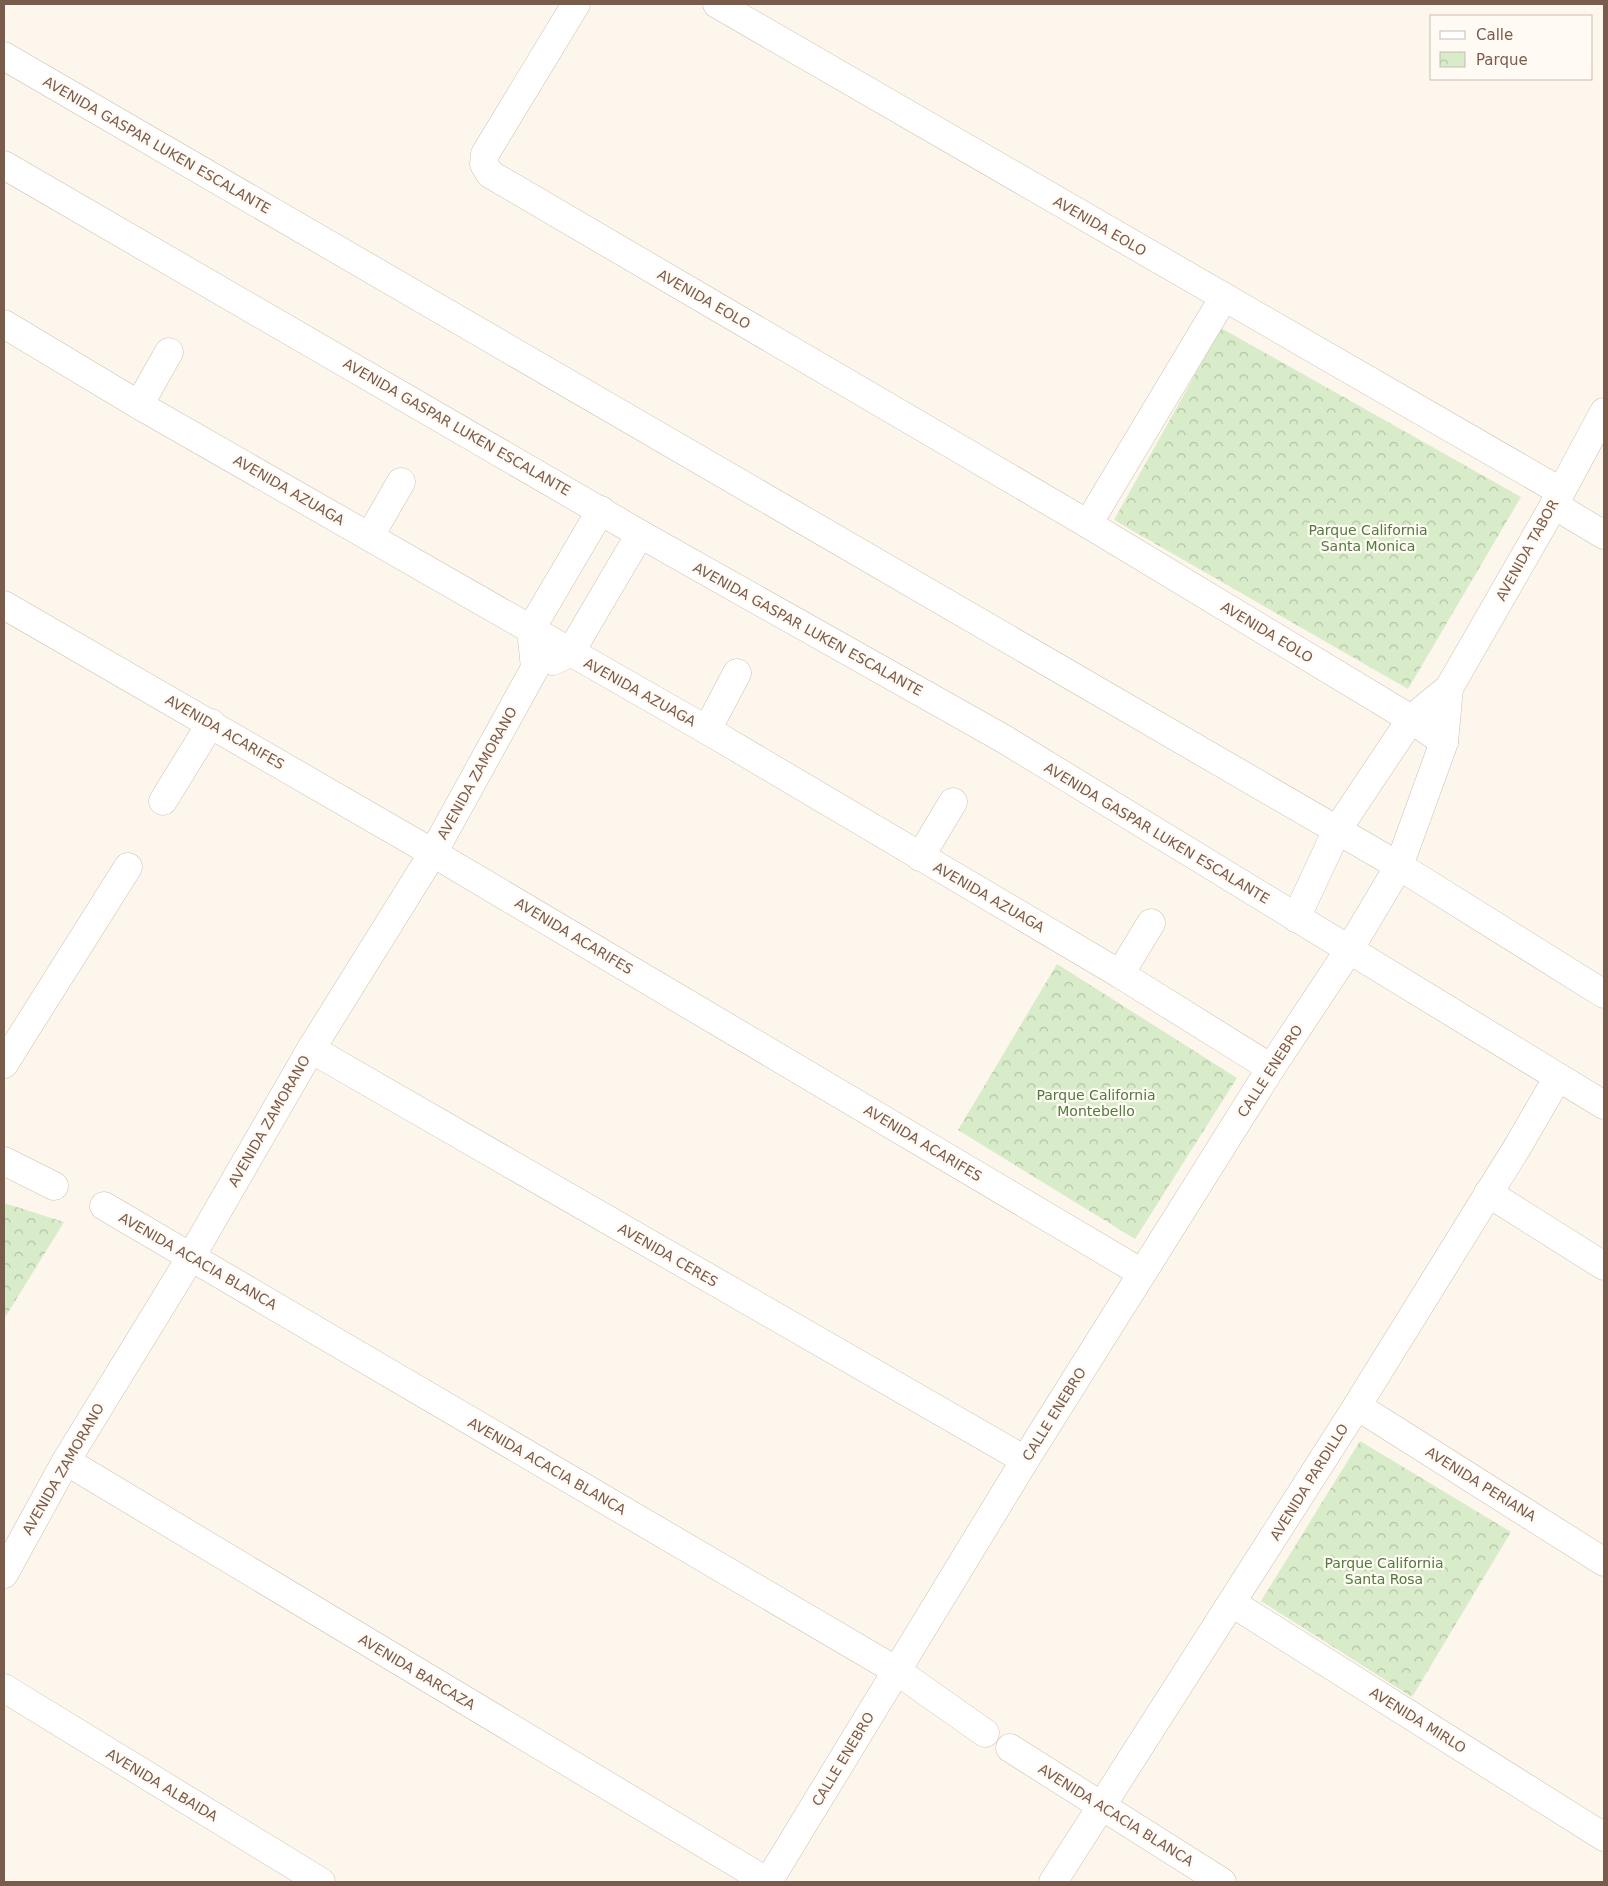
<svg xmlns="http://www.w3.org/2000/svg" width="1608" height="1886" viewBox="0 0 1608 1886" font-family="'DejaVu Sans',sans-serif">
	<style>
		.park { fill: url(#park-crowns) }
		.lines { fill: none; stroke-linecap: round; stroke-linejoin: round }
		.minor-casing { stroke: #d1beb0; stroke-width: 29 }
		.minor { stroke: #fff; stroke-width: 28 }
		.labels { text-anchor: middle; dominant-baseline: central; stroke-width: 4.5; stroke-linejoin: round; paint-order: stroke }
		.street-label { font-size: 14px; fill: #7a5c4d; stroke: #fffaf3 }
		.park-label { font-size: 14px; fill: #537a41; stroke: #fffaf3 }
	</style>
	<defs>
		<pattern id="park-crowns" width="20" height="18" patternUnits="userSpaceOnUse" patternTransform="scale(1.25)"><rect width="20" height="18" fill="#d8ecc9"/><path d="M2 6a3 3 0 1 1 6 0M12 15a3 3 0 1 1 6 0" fill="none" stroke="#b4c2a5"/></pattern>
	</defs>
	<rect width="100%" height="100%" fill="#fdf6ec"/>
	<!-- park -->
	<g class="park">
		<polygon points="1221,328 1521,497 1408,689 1114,520"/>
		<polygon points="1057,964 1237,1078 1135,1239 958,1130"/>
		<polygon points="4,1203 64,1222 4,1319"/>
		<polygon points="1360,1441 1511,1532 1412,1697 1261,1601"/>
	</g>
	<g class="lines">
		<!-- minor casing -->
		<g class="minor-casing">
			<g id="minor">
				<polyline points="576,4 485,154 484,164 490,174 1088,524 1411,719 1444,742"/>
				<polyline points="717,4 1560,491"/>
				<polyline points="4,56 1399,866 1604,994"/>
				<polyline points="4,165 640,534 1004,739 1604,1105"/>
				<polyline points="4,324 139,405 707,730 1120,974 1271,1068"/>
				<polyline points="139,405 169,352"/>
				<polyline points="1554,505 1604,535"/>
				<polyline points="1088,524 1224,297"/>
				<polyline points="370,536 401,482"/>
				<polyline points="4,605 433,853 1142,1273"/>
				<polyline points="553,661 570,653 640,534"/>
				<polyline points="707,730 737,673"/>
				<polyline points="163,801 211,723"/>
				<polyline points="920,857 953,802"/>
				<polyline points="1296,918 1337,830 1411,719 1449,688 1554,505 1604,412"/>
				<polyline points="1120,974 1151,923"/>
				<polyline points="311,1049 1025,1460"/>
				<polyline points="4,1064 128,867"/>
				<polyline points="4,1161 54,1186"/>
				<polyline points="1488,1193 1604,1266"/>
				<polyline points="104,1206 897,1671 985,1733"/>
				<polyline points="1357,1406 1604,1562"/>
				<polyline points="66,1461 768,1882"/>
				<polyline points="4,1574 66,1461 191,1257 311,1049 433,853 535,668 531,629 601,510"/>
				<polyline points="1232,1603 1604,1837"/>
				<polyline points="4,1688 321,1882"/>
				<polyline points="1010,1748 1222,1882"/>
				<polyline points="768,1882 1025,1460 1271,1068 1349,950 1399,866 1444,742 1449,688"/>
				<polyline points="1053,1882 1357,1406 1518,1146 1558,1077"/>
			</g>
		</g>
		<!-- minor -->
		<use href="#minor" class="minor"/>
	</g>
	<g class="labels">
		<!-- street labels -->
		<g class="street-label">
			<text transform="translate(157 145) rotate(30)">AVENIDA GASPAR LUKEN ESCALANTE</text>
			<text transform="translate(1100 226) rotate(30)">AVENIDA EOLO</text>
			<text transform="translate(704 299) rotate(30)">AVENIDA EOLO</text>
			<text transform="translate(457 427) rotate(30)">AVENIDA GASPAR LUKEN ESCALANTE</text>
			<text transform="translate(289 490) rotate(30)">AVENIDA AZUAGA</text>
			<text transform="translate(1527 550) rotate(-61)">AVENIDA TABOR</text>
			<text transform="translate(808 629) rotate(29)">AVENIDA GASPAR LUKEN ESCALANTE</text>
			<text transform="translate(1267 632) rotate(31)">AVENIDA EOLO</text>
			<text transform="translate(640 692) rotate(29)">AVENIDA AZUAGA</text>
			<text transform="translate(225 732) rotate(30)">AVENIDA ACARIFES</text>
			<text transform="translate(477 773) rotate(-61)">AVENIDA ZAMORANO</text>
			<text transform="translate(1157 833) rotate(31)">AVENIDA GASPAR LUKEN ESCALANTE</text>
			<text transform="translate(989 897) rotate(30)">AVENIDA AZUAGA</text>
			<text transform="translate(574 936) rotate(31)">AVENIDA ACARIFES</text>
			<text transform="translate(1270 1071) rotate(-57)">CALLE ENEBRO</text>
			<text transform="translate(269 1121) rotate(-60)">AVENIDA ZAMORANO</text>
			<text transform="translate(923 1143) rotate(31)">AVENIDA ACARIFES</text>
			<text transform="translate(668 1255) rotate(30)">AVENIDA CERES</text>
			<text transform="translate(198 1261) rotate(30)">AVENIDA ACACIA BLANCA</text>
			<text transform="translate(1054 1414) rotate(-58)">CALLE ENEBRO</text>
			<text transform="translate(547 1466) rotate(30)">AVENIDA ACACIA BLANCA</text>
			<text transform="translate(63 1469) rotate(-60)">AVENIDA ZAMORANO</text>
			<text transform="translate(1309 1482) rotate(-58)">AVENIDA PARDILLO</text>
			<text transform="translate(1481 1484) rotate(32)">AVENIDA PERIANA</text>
			<text transform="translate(417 1672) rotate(31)">AVENIDA BARCAZA</text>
			<text transform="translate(1418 1720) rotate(32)">AVENIDA MIRLO</text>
			<text transform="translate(843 1759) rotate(-59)">CALLE ENEBRO</text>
			<text transform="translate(162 1785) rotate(31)">AVENIDA ALBAIDA</text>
			<text transform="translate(1116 1815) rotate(32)">AVENIDA ACACIA BLANCA</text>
		</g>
		<!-- park labels -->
		<g class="park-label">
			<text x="1368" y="530">Parque California<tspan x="1368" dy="16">Santa Monica</tspan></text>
			<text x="1096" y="1095">Parque California<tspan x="1096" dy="16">Montebello</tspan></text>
			<text x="1384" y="1563">Parque California<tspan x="1384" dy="16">Santa Rosa</tspan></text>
		</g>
	</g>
	<!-- border -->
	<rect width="1608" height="1886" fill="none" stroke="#7a5c4d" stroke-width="10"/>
	<!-- legend -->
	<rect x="1430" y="15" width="162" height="65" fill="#fffaf3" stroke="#cabbb1"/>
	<rect x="1440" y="31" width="25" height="8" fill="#ffffff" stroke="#cabbb1"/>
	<text x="1476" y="40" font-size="15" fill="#7a5c4d">Calle</text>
	<rect x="1440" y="52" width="25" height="15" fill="url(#park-crowns)" stroke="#cabbb1"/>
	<text x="1476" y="65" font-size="15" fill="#7a5c4d">Parque</text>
</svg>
